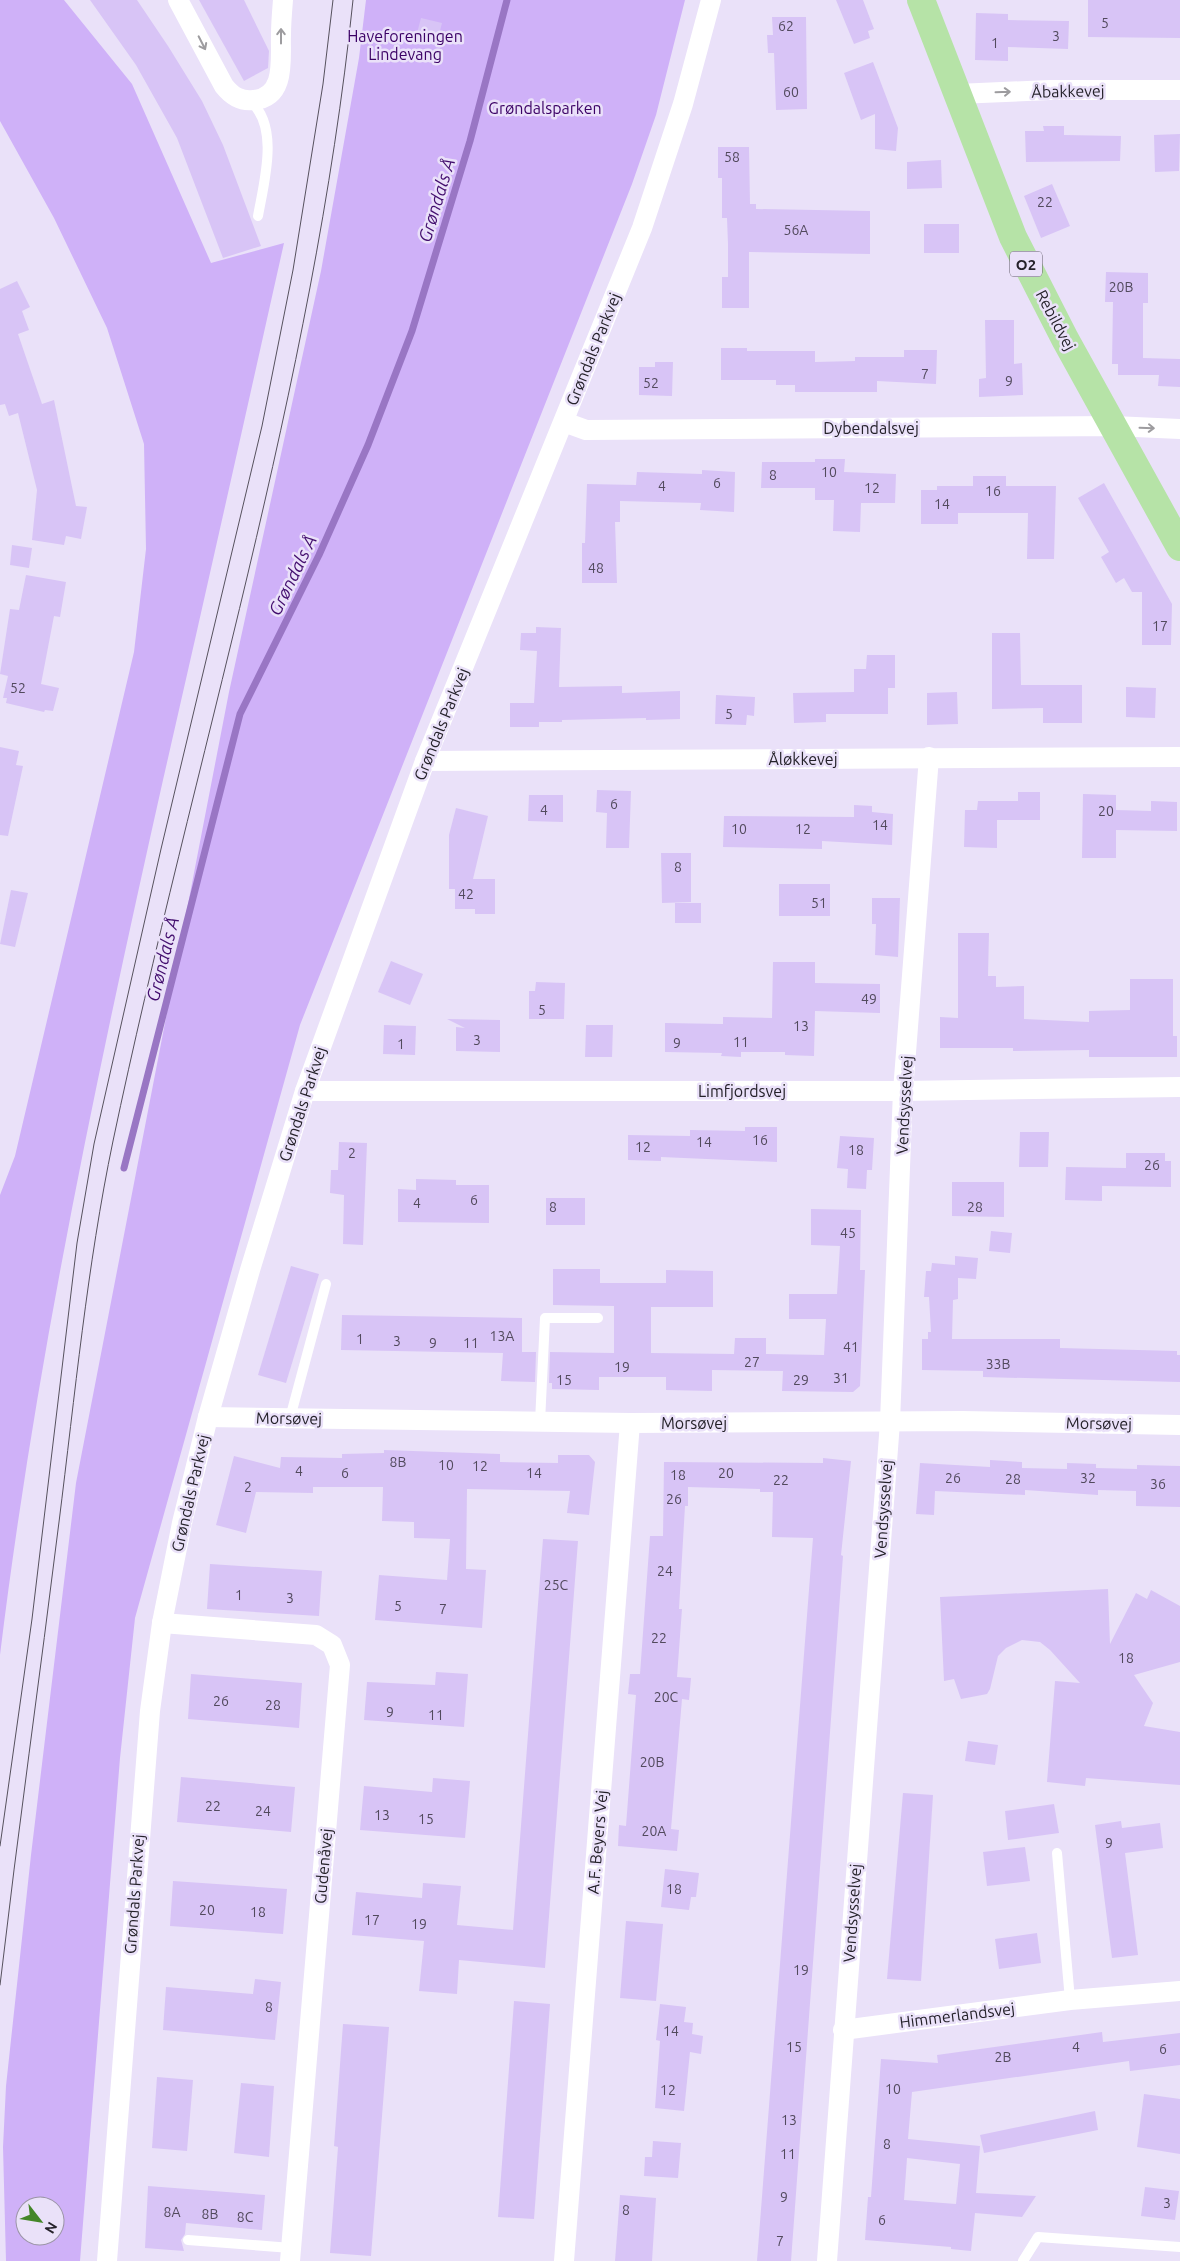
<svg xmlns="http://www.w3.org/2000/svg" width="1180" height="2261" viewBox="0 0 1180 2261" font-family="Ubuntu,sans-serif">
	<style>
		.green { fill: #cfb1f8; fill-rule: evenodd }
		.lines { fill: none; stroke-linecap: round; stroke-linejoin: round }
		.stream { stroke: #9976c4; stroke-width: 7 }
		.building { fill: #d8c4f6; fill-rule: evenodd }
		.lane { stroke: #fff; stroke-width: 10 }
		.street { stroke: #fff; stroke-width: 20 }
		.primary { stroke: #b6e3a7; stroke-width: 28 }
		.tram { stroke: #56515d; stroke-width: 1 }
		.oneway { stroke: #9d9c9f }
		.labels { text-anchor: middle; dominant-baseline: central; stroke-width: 5; stroke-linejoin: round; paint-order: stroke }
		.number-label { font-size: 14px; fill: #524a5d }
		.shield { fill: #eae1f9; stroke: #605b68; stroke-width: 1 }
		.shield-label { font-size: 15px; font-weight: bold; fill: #25222a }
		.park-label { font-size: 16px; fill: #3b0165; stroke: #eae1f9 }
		.street-label { font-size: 16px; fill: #25222a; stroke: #eae1f9 }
		.water-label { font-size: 18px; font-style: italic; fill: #430e6e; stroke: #eae1f9 }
	</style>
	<rect width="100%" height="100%" fill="#eae1f9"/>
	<!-- green -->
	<g class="green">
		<path d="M0 0H64L132 84 211 263 284 243C244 422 204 601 163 780 98 1070 36 1360 0 1655V1195L15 1156 134 652 146 549 144 444 107 328 54 218 0 121Z"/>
		<path d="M366 0H685L656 115 632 184 300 1025 135 1618 120 1758 80 2261H6L3 2147 6 2086 31 1855 76 1483 229 692 321 271 359 58ZM25 2206H55V2236H25Z"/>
	</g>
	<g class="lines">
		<!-- stream -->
		<polyline class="stream" points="124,1168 240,714 319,555 368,445 412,331 470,141 507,0"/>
	</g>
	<!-- building -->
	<g class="building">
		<polygon points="90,0 137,0 168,46 202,101 223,145 261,246 223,258 177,138 136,65"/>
		<polygon points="199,0 244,0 269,51 268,68 244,81"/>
		<polygon points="836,0 863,0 874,29 868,31 870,38 854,44"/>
		<polygon points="1088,0 1180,0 1180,38 1088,37"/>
		<polygon points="976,13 1008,14 1008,20 1069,21 1068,49 1008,47 1008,61 975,60"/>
		<polygon points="772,17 806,17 807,109 776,110 774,53 768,53 767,35 773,35"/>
		<polygon points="421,18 442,23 437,42 416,37"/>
		<polygon points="873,62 898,128 896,151 875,149 875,114 861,120 844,73"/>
		<polygon points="1043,126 1064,126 1064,135 1121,136 1120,161 1026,162 1025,131 1044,131"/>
		<polygon points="1180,134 1179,171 1155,172 1154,135"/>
		<polygon points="718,147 749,147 750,204 756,204 756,209 870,211 870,254 749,252 749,308 722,308 722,277 728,277 728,244 727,218 722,218 722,178 718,178"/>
		<polygon points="941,160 942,188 907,189 907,162"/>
		<polygon points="1052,184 1070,226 1041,238 1024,196"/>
		<rect x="924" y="224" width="35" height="29"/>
		<polygon points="1106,272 1148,273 1148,303 1143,303 1143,358 1180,359 1180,387 1158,386 1159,375 1118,375 1118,364 1112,364 1113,302 1105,302"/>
		<polygon points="17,281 30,307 22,311 29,330 18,334 42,404 54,400 76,506 87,507 81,539 66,536 64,545 32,540 37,490 18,413 9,416 5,404 0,405 0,289"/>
		<polygon points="985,320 1014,320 1014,364 1022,363 1023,395 979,397 979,379 986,378"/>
		<polygon points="721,348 747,348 747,351 815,351 815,362 855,361 855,357 904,357 904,350 937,350 936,384 877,381 877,392 795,392 795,385 776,385 776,380 721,380"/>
		<polygon points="655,362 673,362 672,396 639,395 639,367 655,367"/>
		<polygon points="815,459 845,459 844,472 896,474 895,503 861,503 860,532 833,531 834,500 815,500 815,488 761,488 762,462 815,462"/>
		<polygon points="702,470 735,472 734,512 700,510 701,503 620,501 620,522 615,522 617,583 582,583 582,543 585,543 587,484 636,485 637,472 702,474"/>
		<polygon points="973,476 1006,476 1006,486 1056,486 1054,559 1027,559 1028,513 958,513 958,524 921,524 921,490 937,490 937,486 973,486"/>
		<polygon points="1104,483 1172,604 1171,645 1142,645 1142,592 1132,592 1124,578 1116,583 1101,557 1109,552 1078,498"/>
		<polygon points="12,545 32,548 29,568 10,565"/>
		<polygon points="26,575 66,582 60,617 54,616 41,684 59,688 53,711 45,710 44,712 6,703 7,698 3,698 8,676 0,674 10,609 19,610"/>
		<polygon points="536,627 561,628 559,687 622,686 622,693 680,691 680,719 646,720 646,718 562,720 562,722 539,722 539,727 510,727 510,703 534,703 537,651 520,650 521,633 536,633"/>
		<polygon points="992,633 1020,633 1021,685 1082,685 1082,723 1043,723 1043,708 992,709"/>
		<polygon points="867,655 895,655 895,688 888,688 888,714 826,714 826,722 794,723 793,693 854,692 854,669 866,669"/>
		<polygon points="1126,687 1156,688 1155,718 1126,717"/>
		<polygon points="957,692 958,724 927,725 927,693"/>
		<polygon points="716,695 755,697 754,716 747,715 746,725 715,724"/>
		<polygon points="0,747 19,751 16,765 23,766 8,836 0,835"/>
		<polygon points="597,790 631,791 629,848 606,848 607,813 596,812"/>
		<polygon points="1018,792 1040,792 1040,820 997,820 997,848 964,847 965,810 977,810 978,801 1018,801"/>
		<polygon points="1083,794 1116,795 1116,810 1151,811 1151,801 1177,802 1177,831 1116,830 1116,858 1082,858"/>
		<polygon points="529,795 563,795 563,822 528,821"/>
		<polygon points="854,805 872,806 872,812 893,814 892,845 822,841 822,849 723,847 724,816 854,817"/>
		<polygon points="456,808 488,816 473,879 495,879 495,914 475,914 475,909 455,909 455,889 449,889 449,835"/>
		<polygon points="661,853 691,853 691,902 662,903"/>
		<rect x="779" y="884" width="51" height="32"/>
		<polygon points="11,890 28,893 15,947 0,944"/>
		<polygon points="872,898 900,898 898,957 875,955 876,924 872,924"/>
		<rect x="675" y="903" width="26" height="20"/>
		<polygon points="958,933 989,933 988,976 996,976 996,987 1024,986 1024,1019 1089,1022 1089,1011 1130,1010 1130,979 1173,979 1173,1036 1177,1036 1177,1057 1089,1057 1089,1050 1013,1051 1013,1048 940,1048 940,1017 958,1018"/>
		<polygon points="391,961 423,974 410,1005 378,992"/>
		<polygon points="773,962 815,962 815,983 880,984 880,1013 815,1011 814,1056 785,1055 785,1052 741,1052 741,1057 721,1056 722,1053 665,1052 665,1023 723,1024 723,1017 772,1018"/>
		<polygon points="536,982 565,983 564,1019 529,1019 529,991 535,991"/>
		<polygon points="447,1019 500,1020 500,1052 456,1051 456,1027 465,1028"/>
		<polygon points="384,1025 416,1026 415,1055 383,1054"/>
		<polygon points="586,1025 613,1025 612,1057 585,1057"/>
		<polygon points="745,1127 777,1127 777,1162 661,1157 661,1161 628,1160 628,1135 690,1136 690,1130 745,1131"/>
		<polygon points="1020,1132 1049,1132 1048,1167 1019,1167"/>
		<polygon points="840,1136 874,1138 872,1170 867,1170 866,1189 847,1188 848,1169 837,1168"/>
		<polygon points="339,1142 367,1143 363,1245 343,1244 344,1195 330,1193 331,1170 338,1170"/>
		<polygon points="1126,1153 1165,1153 1165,1161 1171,1161 1171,1187 1102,1186 1102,1201 1065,1200 1066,1167 1126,1168"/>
		<polygon points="416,1179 456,1180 456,1185 489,1185 489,1223 398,1222 398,1189 416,1190"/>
		<polygon points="952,1182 1004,1182 1004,1217 952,1216"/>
		<rect x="546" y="1198" width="39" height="27"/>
		<polygon points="811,1209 861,1210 860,1270 865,1270 860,1386 853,1392 782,1391 783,1371 712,1370 712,1391 666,1390 666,1377 599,1377 599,1390 552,1389 552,1383 549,1383 550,1352 614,1353 614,1306 553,1305 553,1269 600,1269 600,1283 666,1283 666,1270 713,1271 713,1307 651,1307 651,1353 734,1354 735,1338 766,1338 766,1354 824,1355 826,1319 789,1319 789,1294 837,1294 840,1246 811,1245"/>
		<polygon points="991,1231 1012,1233 1010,1253 989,1251"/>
		<polygon points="955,1256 978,1258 976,1279 958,1278 958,1299 953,1300 952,1339 1060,1339 1060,1348 1177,1351 1177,1355 1180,1355 1180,1382 983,1377 983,1371 922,1370 922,1339 928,1339 928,1332 931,1332 929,1297 924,1297 926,1271 931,1271 932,1263 955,1265"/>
		<polygon points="291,1266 319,1274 286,1383 258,1375"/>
		<polygon points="342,1315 522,1318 522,1352 536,1352 535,1382 501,1381 503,1353 341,1350"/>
		<polygon points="384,1450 500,1454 500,1462 558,1463 558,1455 589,1455 595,1462 589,1515 567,1513 570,1491 467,1489 466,1569 486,1570 482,1628 375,1620 379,1575 447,1580 450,1539 414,1538 414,1522 382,1521 383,1487 313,1487 313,1493 256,1492 246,1533 216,1525 234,1456 280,1468 281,1457 342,1458 342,1454 384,1453"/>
		<polygon points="823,1458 851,1461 841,1555 843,1556 791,2261 757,2261 813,1538 772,1537 773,1492 760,1492 760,1489 688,1487 688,1506 685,1506 679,1609 682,1609 677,1677 691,1678 689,1700 682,1699 671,1829 679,1830 677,1851 618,1846 619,1825 626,1826 636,1695 628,1694 630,1674 640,1674 650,1536 663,1536 664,1462 823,1463"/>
		<polygon points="990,1460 1022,1462 1022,1468 1067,1469 1067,1463 1096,1464 1096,1468 1137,1469 1137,1465 1180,1466 1180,1507 1136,1506 1136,1491 1098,1490 1098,1495 1025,1490 1025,1495 935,1491 934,1515 916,1514 920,1463 990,1467"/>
		<polygon points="543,1539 578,1541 545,1968 459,1960 457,1994 419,1991 424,1941 352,1935 356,1892 422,1898 423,1883 461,1886 457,1925 513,1930"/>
		<polygon points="210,1564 322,1571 319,1616 207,1609"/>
		<polygon points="1108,1589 1110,1644 1136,1593 1147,1599 1151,1590 1180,1606 1180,1662 1134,1675 1153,1703 1144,1726 1180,1732 1180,1785 1086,1778 1085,1786 1047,1782 1055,1681 1080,1683 1050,1650 1040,1642 1022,1640 1006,1648 998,1656 990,1689 987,1694 961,1699 954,1679 944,1681 940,1597"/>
		<polygon points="436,1672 468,1674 464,1727 364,1720 367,1682 435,1685"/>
		<polygon points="191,1674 302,1683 299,1728 188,1719"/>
		<polygon points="968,1741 998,1745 995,1765 965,1761"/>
		<polygon points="181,1777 295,1787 291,1832 177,1822"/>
		<polygon points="433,1778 470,1781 465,1838 360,1830 364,1786 432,1792"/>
		<polygon points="903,1793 933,1795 921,1981 887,1979"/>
		<polygon points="1054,1804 1059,1833 1008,1840 1005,1811"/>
		<polygon points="1121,1821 1122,1828 1160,1823 1163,1848 1125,1853 1138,1955 1112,1958 1095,1825"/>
		<polygon points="1025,1847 1030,1881 987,1886 983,1852"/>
		<polygon points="665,1869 699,1873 696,1897 691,1897 689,1910 661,1907"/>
		<polygon points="173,1881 287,1889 283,1934 170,1926"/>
		<polygon points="626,1921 663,1924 656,2001 620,1998"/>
		<polygon points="1037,1933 1041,1963 999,1969 995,1939"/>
		<polygon points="255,1979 281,1982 275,2040 163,2030 166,1987 253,1994"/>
		<polygon points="514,2001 550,2004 534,2219 498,2217"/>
		<polygon points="660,2004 686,2007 684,2022 693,2023 692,2034 703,2036 701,2054 690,2052 684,2111 655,2108 660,2041 656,2040"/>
		<polygon points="343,2024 389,2027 371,2256 330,2253 338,2147 334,2146"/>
		<path d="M1102 2032 1103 2042 1180 2033V2065L1130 2071 1129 2061 912 2092 908 2139 980 2146 976 2193 1036 2196 1022 2217 975 2213 971 2251 951 2249V2247L865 2240 868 2197H871L881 2059 938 2063 937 2055ZM907 2158 960 2164 956 2204 904 2200Z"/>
		<polygon points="157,2077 193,2080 187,2151 152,2148"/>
		<polygon points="241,2083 274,2086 269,2157 234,2153"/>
		<polygon points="1144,2094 1180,2099 1180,2154 1137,2147"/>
		<polygon points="1095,2111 1098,2130 984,2153 980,2135"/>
		<polygon points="653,2141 681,2143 678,2178 644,2176 645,2157 652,2157"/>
		<polygon points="148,2186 265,2195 262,2230 186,2223 185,2234 181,2240 184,2251 145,2248"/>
		<polygon points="1145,2187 1179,2191 1175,2220 1141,2216"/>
		<polygon points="620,2195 656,2198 652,2261 615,2261"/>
	</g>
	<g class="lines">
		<!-- lane -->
		<g class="lane">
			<path d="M250 101C280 126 264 182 258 216"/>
			<polyline points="290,1418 326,1284"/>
			<polyline points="540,1422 545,1318 598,1318"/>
			<polyline points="1057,1853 1070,2000"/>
			<polyline points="188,2240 291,2248"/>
			<polyline points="1023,2261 1038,2237 1180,2247"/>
		</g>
		<!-- street -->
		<g class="street">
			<path d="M178 0 224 86C232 96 241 102 254 100 287 97 280 57 281 35 281 23 282 12 283 0"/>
			<polyline points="957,94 1050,90 1180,90"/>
			<polyline points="564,422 586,430 1113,426 1180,429"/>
			<polyline points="425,761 1180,757"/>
			<polyline points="305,1091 903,1091 1180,1087"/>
			<polyline points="208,1417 630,1423 962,1421 1180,1425"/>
			<polyline points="162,1623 316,1635 332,1645 340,1665 290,2261"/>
			<polyline points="843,2030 1070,2000 1180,1991"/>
			<polyline points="107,2261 150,1711 162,1623 182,1523 208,1417 250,1270 305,1091 425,761 642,228 683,104 711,0"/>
			<polyline points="564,2261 630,1423"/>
			<polyline points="827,2261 890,1422 903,1091 929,757"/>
		</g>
		<!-- primary -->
		<polyline class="primary" points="921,0 1013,237 1065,339 1180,547"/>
		<!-- tram -->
		<g class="tram">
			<polyline points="0,1846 32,1619 77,1243 94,1144 161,849 262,426 293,270 323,84 333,0"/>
			<path d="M0 1985C18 1830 40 1676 59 1522 75 1395 87 1266 113 1141 193 761 313 387 353 0"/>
		</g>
	</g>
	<!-- one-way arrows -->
	<defs><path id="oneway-shaft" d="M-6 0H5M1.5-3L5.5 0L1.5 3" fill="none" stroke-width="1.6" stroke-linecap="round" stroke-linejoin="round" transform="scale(1.25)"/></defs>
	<g class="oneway">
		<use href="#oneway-shaft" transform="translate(281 36) rotate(-90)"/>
		<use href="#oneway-shaft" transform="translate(202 43) rotate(63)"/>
		<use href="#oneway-shaft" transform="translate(1003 92) rotate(-2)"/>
		<use href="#oneway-shaft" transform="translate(1147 428) rotate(2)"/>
	</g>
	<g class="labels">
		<!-- number labels -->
		<g class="number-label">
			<text x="1105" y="23">5</text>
			<text x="786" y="26">62</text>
			<text x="1056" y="36">3</text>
			<text x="995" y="43">1</text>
			<text x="791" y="92">60</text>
			<text x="732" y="157">58</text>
			<text x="1045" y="202">22</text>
			<text x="796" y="230">56A</text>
			<text x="1121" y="287">20B</text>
			<text x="925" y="374">7</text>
			<text x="1009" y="381">9</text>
			<text x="651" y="383">52</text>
			<text x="829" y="472">10</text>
			<text x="773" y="475">8</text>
			<text x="717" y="483">6</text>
			<text x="662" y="486">4</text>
			<text x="872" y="488">12</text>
			<text x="993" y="491">16</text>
			<text x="942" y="504">14</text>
			<text x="596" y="568">48</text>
			<text x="1160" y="626">17</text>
			<text x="18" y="688">52</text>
			<text x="729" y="714">5</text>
			<text x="614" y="804">6</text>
			<text x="544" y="810">4</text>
			<text x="1106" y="811">20</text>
			<text x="880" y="825">14</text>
			<text x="739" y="829">10</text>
			<text x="803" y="829">12</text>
			<text x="678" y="867">8</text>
			<text x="466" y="894">42</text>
			<text x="819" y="903">51</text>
			<text x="869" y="999">49</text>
			<text x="542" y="1010">5</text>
			<text x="801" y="1026">13</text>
			<text x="477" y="1040">3</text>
			<text x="741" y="1042">11</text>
			<text x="677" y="1043">9</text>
			<text x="401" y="1044">1</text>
			<text x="760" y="1140">16</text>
			<text x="704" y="1142">14</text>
			<text x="643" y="1147">12</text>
			<text x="856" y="1150">18</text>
			<text x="352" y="1153">2</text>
			<text x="1152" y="1165">26</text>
			<text x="474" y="1200">6</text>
			<text x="417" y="1203">4</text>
			<text x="553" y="1207">8</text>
			<text x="975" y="1207">28</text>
			<text x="848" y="1233">45</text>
			<text x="502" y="1336">13A</text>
			<text x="360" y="1339">1</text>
			<text x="397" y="1341">3</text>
			<text x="433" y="1343">9</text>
			<text x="471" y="1343">11</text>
			<text x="851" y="1347">41</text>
			<text x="752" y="1362">27</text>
			<text x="998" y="1364">33B</text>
			<text x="622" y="1367">19</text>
			<text x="841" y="1378">31</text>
			<text x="564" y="1380">15</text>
			<text x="801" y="1380">29</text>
			<text x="398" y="1462">8B</text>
			<text x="446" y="1465">10</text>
			<text x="480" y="1466">12</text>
			<text x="299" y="1471">4</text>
			<text x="345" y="1473">6</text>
			<text x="534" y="1473">14</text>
			<text x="726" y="1473">20</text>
			<text x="678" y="1475">18</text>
			<text x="953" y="1478">26</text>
			<text x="1088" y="1478">32</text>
			<text x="1013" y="1479">28</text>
			<text x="781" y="1480">22</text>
			<text x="1158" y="1484">36</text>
			<text x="248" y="1487">2</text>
			<text x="674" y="1499">26</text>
			<text x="665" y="1571">24</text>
			<text x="556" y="1585">25C</text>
			<text x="239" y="1595">1</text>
			<text x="290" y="1598">3</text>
			<text x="398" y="1606">5</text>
			<text x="443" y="1609">7</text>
			<text x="659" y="1638">22</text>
			<text x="1126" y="1658">18</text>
			<text x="666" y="1697">20C</text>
			<text x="221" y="1701">26</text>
			<text x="273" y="1705">28</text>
			<text x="390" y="1712">9</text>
			<text x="436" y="1715">11</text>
			<text x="652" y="1762">20B</text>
			<text x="213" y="1806">22</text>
			<text x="263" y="1811">24</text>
			<text x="382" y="1815">13</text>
			<text x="426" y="1819">15</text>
			<text x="654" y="1831">20A</text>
			<text x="1109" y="1843">9</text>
			<text x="674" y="1889">18</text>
			<text x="207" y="1910">20</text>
			<text x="258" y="1912">18</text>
			<text x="372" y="1920">17</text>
			<text x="419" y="1924">19</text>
			<text x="801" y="1970">19</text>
			<text x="269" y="2007">8</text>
			<text x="671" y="2031">14</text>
			<text x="794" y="2047">15</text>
			<text x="1076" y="2047">4</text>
			<text x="1163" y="2049">6</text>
			<text x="1003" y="2057">2B</text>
			<text x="893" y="2089">10</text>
			<text x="668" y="2090">12</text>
			<text x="789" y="2120">13</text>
			<text x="887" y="2144">8</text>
			<text x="788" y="2154">11</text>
			<text x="784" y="2197">9</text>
			<text x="1167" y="2203">3</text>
			<text x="626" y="2210">8</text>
			<text x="172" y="2212">8A</text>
			<text x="210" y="2214">8B</text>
			<text x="245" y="2217">8C</text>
			<text x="882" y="2220">6</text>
			<text x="780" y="2241">7</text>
		</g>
		<!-- shield labels -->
		<rect class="shield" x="1010" y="251.5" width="32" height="25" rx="4"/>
		<g class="shield-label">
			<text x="1026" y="264">O2</text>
		</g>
		<!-- park labels -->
		<g class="park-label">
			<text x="405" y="36">Haveforeningen<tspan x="405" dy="18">Lindevang</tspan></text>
			<text x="545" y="108">Grøndalsparken</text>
		</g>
		<!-- street labels -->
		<g class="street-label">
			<text transform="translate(1068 91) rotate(-1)">Åbakkevej</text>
			<text transform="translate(1056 320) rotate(62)">Rebildvej</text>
			<text transform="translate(593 349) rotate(-68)">Grøndals Parkvej</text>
			<text x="871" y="428">Dybendalsvej</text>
			<text transform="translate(441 724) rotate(-68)">Grøndals Parkvej</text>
			<text x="803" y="759">Åløkkevej</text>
			<text x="742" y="1091">Limfjordsvej</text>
			<text transform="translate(302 1104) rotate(-72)">Grøndals Parkvej</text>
			<text transform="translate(904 1105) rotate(-87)">Vendsysselvej</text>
			<text transform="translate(289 1418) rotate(1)">Morsøvej</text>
			<text x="694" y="1423">Morsøvej</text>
			<text transform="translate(1099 1423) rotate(1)">Morsøvej</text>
			<text transform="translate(190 1493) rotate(-77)">Grøndals Parkvej</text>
			<text transform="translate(883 1509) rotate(-86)">Vendsysselvej</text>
			<text transform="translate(597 1842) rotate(-85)">A.F. Beyers Vej</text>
			<text transform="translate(323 1866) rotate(-85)">Gudenåvej</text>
			<text transform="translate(134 1894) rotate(-86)">Grøndals Parkvej</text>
			<text transform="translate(852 1913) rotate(-86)">Vendsysselvej</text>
			<text transform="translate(957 2015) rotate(-7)">Himmerlandsvej</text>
		</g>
		<!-- water labels -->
		<g class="water-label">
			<text transform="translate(436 200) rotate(-73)">Grøndals Å</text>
			<text transform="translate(292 575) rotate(-64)">Grøndals Å</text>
			<text transform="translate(162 959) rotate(-76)">Grøndals Å</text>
		</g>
	</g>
	<!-- north arrow -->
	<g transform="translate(40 2221) rotate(121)"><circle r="24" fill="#eae1f9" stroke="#9b95a6"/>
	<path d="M0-4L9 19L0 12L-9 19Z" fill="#448629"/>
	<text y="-8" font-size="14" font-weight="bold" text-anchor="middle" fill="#25222a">N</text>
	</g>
</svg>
